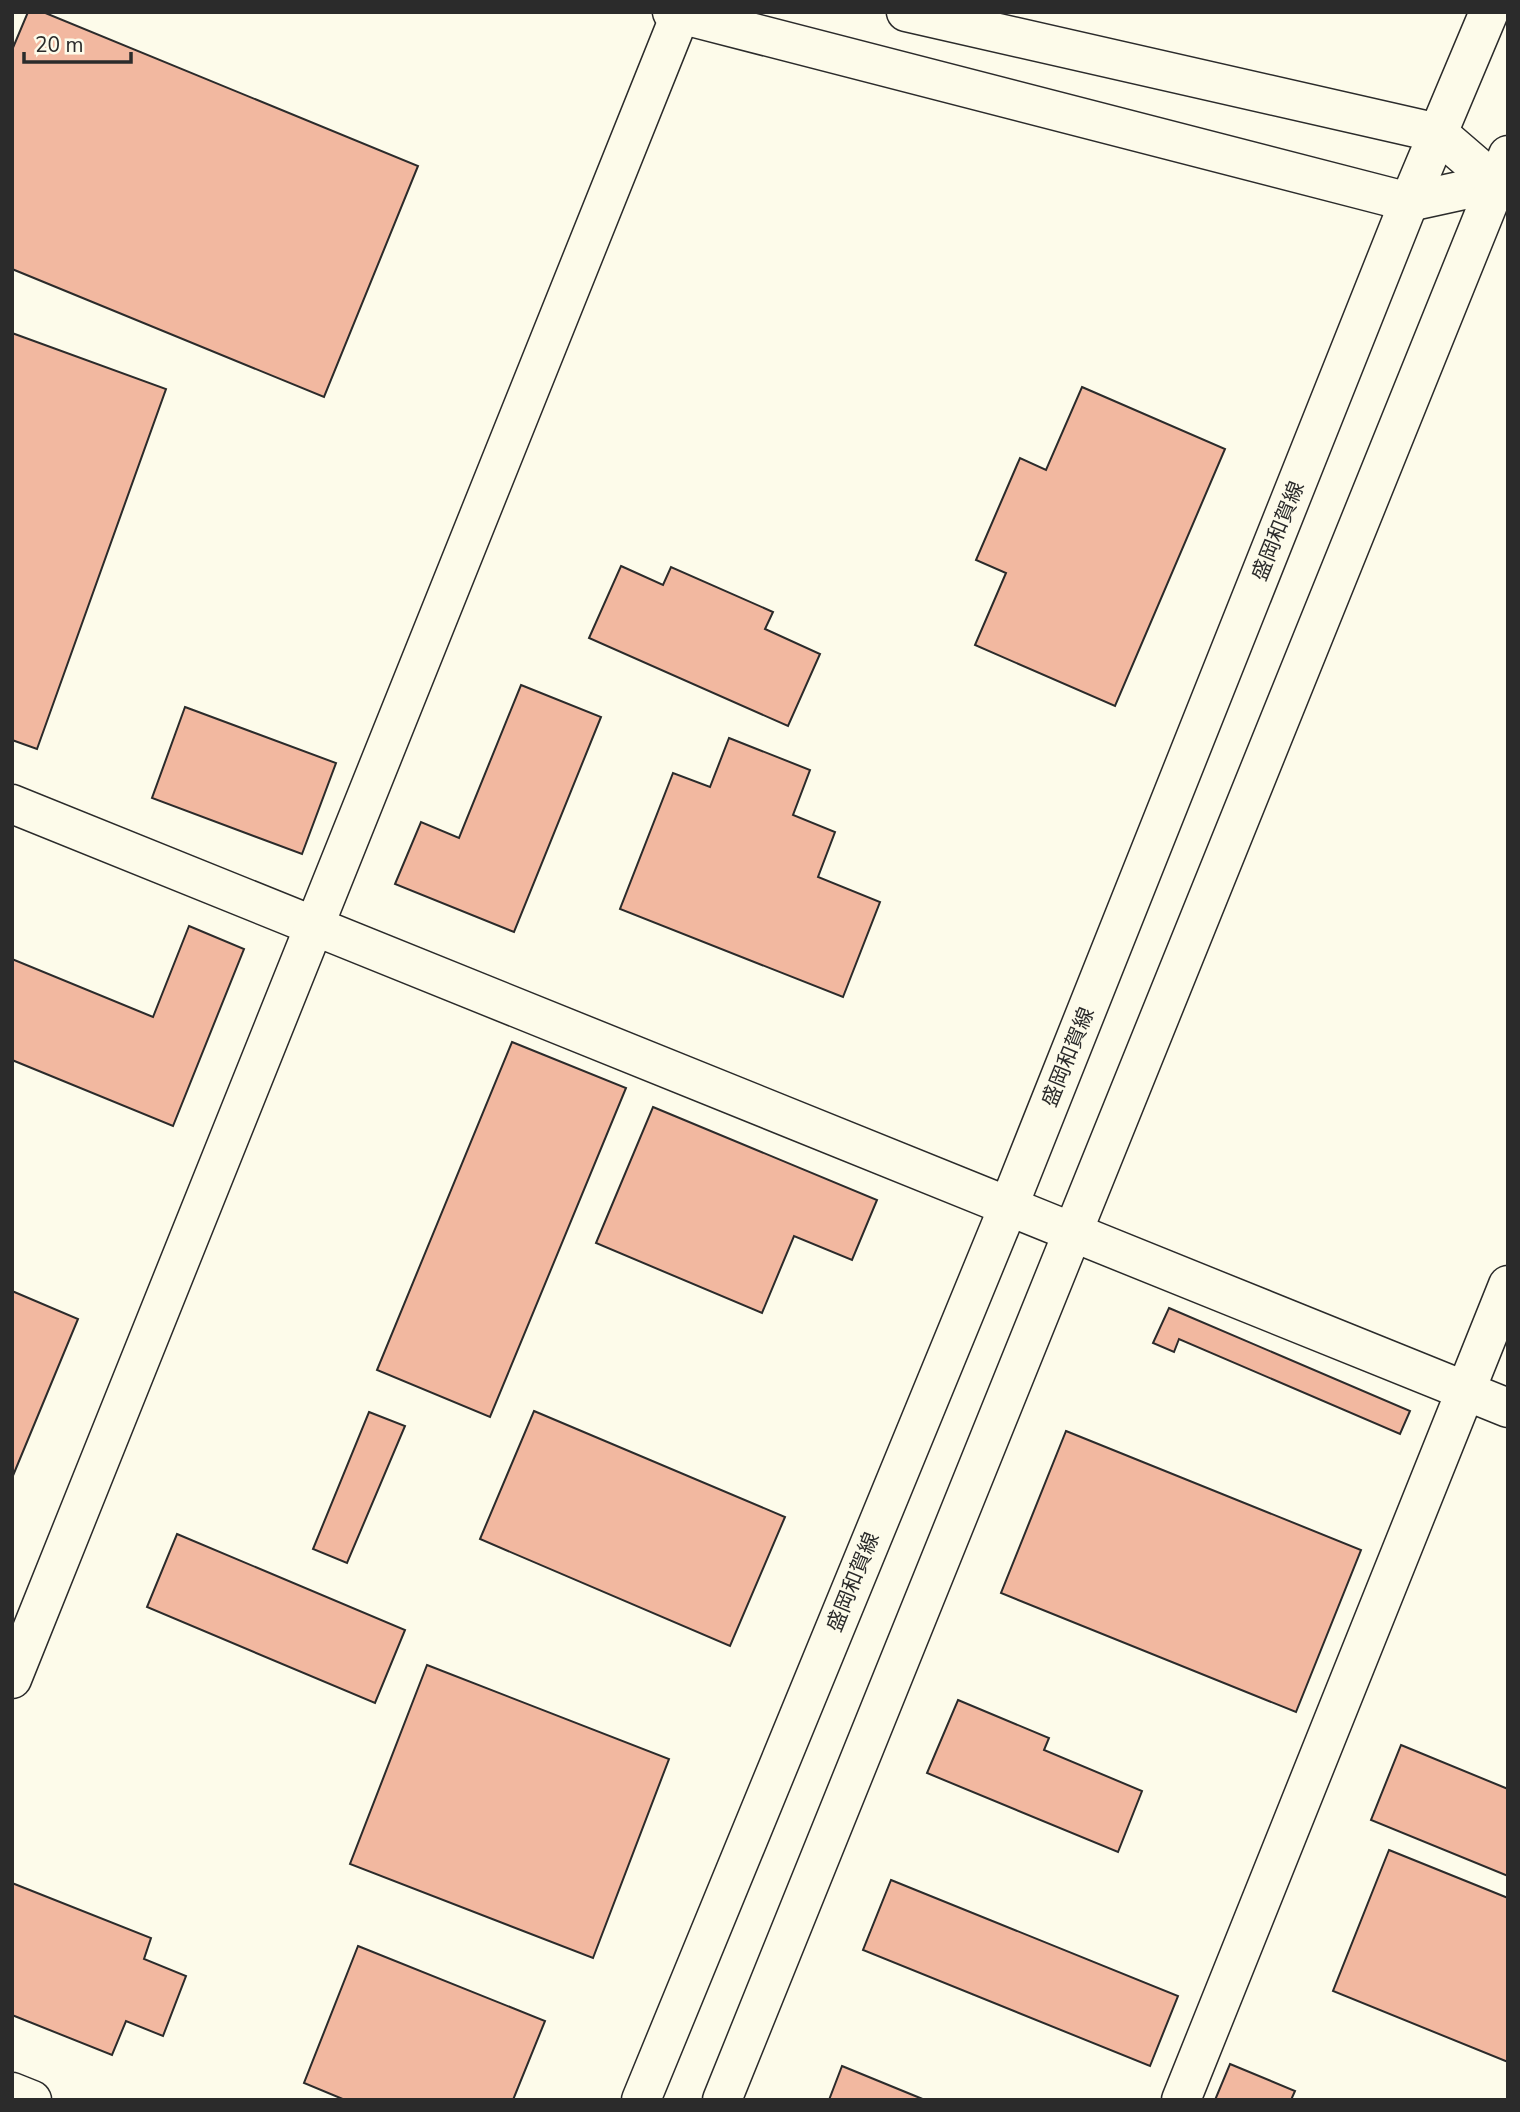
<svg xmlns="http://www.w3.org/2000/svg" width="1520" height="2112" viewBox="0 0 1520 2112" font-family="'Nunito Sans','Noto Sans JP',sans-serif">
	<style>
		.building { fill: #f2b8a0; stroke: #2b2b2b; stroke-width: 2 }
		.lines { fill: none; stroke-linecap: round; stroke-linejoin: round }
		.minor-casing { stroke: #2b2b2b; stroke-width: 41 }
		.major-casing { stroke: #2b2b2b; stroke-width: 41 }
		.minor { stroke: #fdfbea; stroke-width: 38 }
		.major { stroke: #fdfbea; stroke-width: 38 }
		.labels { text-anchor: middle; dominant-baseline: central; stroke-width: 5; stroke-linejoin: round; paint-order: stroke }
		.street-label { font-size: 21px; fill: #2b2b2b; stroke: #fdfbea }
	</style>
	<rect width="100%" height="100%" fill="#fdfbea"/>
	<!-- building -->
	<g class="building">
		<polygon points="28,12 43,12 418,166 324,397 12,269 12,50"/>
		<polygon points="12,333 166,389 37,749 12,740"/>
		<polygon points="1082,387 1225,449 1115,706 975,645 1006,573 976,560 1020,458 1046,470"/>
		<polygon points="621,566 663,585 671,567 773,612 765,629 820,654 788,726 589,638"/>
		<polygon points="521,685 601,717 514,932 395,884 421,822 459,838"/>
		<polygon points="185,707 336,763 302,854 152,798"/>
		<polygon points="729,738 810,770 793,815 835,832 818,877 880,902 843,997 620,909 673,773 710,787"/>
		<polygon points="189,926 244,949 173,1126 12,1060 12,959 153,1017"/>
		<polygon points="512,1042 626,1088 490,1417 377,1370"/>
		<polygon points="653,1107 877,1200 852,1260 794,1236 762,1313 596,1243"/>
		<polygon points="12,1291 78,1319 12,1478"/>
		<polygon points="1169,1308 1410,1411 1400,1434 1179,1339 1174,1352 1153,1343"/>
		<polygon points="534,1411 785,1517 730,1646 480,1539"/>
		<polygon points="369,1412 405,1426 347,1563 313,1549"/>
		<polygon points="1066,1431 1361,1550 1296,1712 1001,1593"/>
		<polygon points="177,1534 405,1630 375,1703 147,1607"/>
		<polygon points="427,1665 669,1759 593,1958 350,1864"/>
		<polygon points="958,1700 1049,1738 1044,1750 1142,1791 1118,1852 927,1773"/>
		<polygon points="1401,1745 1508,1789 1508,1876 1371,1820"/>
		<polygon points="1389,1850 1508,1898 1508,2062 1333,1991"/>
		<polygon points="891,1880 1178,1996 1150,2066 863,1950"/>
		<polygon points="12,1883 151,1938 144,1959 186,1976 163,2036 126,2021 112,2055 12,2015"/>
		<polygon points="358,1946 545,2021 513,2100 345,2100 304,2083"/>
		<polygon points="1230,2064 1295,2091 1291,2100 1215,2100"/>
		<polygon points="842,2066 925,2100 829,2100"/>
	</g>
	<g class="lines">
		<!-- minor casing -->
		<g class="minor-casing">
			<g id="minor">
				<polyline points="672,12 1409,202 1496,183"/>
				<polyline points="906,12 1438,133 1496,183"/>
				<polyline points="12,804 1508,1408"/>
				<polyline points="12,1679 680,15"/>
				<polyline points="12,2092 32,2100"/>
				<polyline points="1181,2100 1508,1285"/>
			</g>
		</g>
		<!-- major casing -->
		<g class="major-casing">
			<g id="major">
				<polyline points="641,2100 1009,1205 1409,202 1489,12"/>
				<polyline points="722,2100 1508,155"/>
			</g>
		</g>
		<!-- minor -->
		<use href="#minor" class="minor"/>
		<!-- major -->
		<use href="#major" class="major"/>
	</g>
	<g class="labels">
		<!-- street labels -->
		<g class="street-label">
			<text transform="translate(1278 531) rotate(-68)">盛岡和賀線</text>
			<text transform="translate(1068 1057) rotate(-68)">盛岡和賀線</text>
			<text transform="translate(853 1582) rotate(-68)">盛岡和賀線</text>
		</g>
	</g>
	<!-- border -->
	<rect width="1520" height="2112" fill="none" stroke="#2b2b2b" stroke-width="28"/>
	<!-- scale -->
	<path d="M24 52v10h107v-10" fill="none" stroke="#2b2b2b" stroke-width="3.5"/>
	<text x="35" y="52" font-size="21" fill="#2b2b2b" stroke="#fdfbea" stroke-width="5" paint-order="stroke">20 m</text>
</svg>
